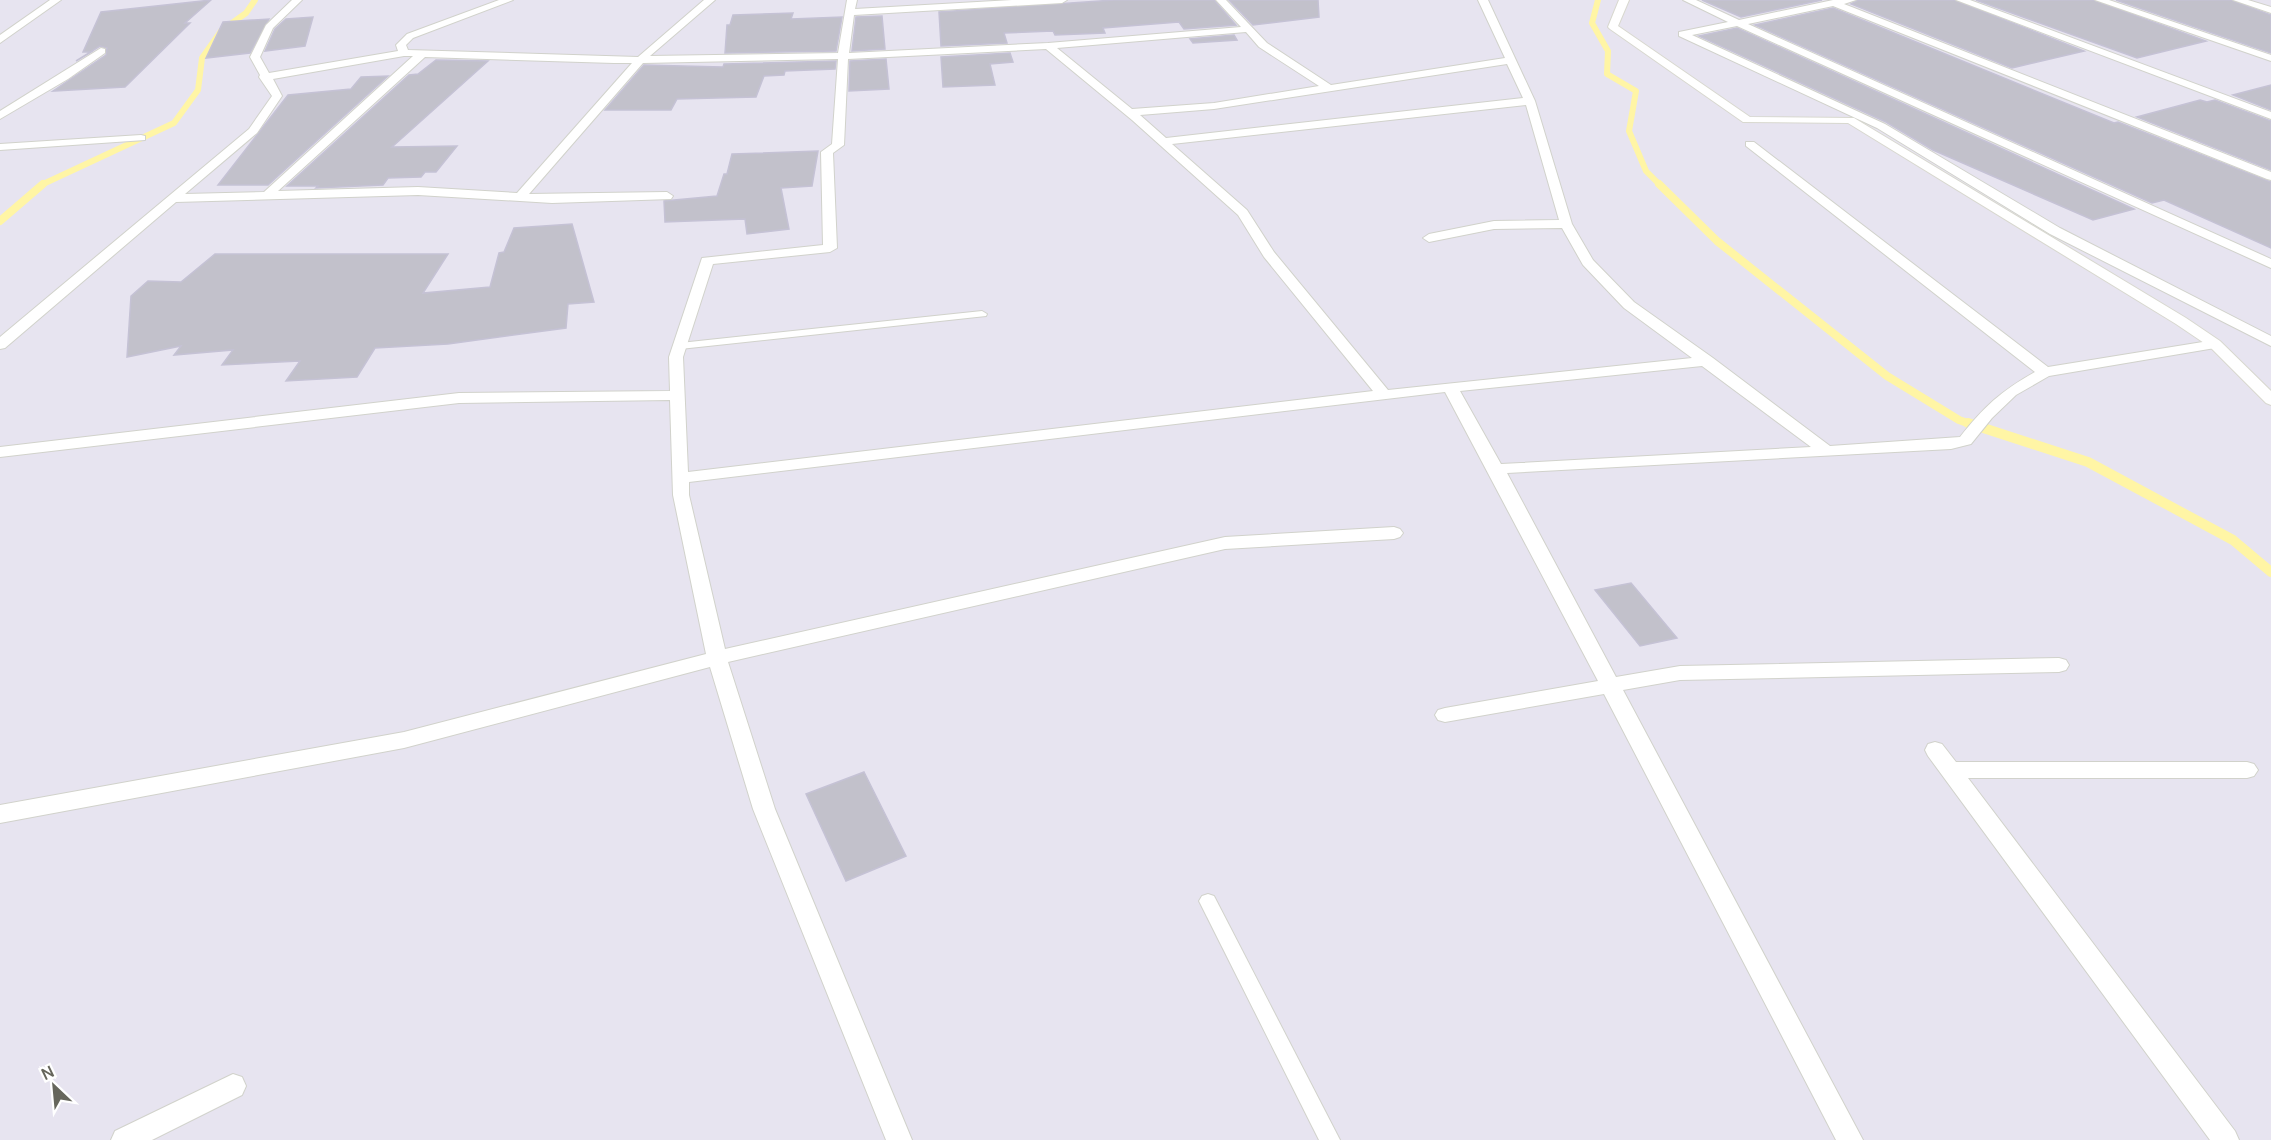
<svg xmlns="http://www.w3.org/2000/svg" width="2271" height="1140" viewBox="0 0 2271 1140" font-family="Manrope,sans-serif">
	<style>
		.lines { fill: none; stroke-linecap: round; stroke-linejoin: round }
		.stream-far2 { stroke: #fff5a5; stroke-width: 6 }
		.stream-far1 { stroke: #fff5a5; stroke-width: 8 }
		.stream { stroke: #fff5a5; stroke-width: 10 }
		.building { fill: #c2c1cb; stroke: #c5c2d5; stroke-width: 1.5 }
		.lane-casing { stroke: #d1d2cb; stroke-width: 2 }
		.street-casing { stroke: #d1d2cb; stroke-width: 2 }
		.secondary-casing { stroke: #d8d8cf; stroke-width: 2 }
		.lane { fill: #fff; fill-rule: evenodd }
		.street { fill: #fff; fill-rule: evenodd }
		.secondary { fill: #fff; fill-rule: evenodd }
	</style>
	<rect width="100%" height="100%" fill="#e7e4f0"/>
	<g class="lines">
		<!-- stream-far2 -->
		<g class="stream-far2">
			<polyline points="1598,0 1592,23 1608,51 1607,74 1636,91 1629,131 1646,171 1660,185"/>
			<polyline points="41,185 174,123 198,90 202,58 221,31 246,13 255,0"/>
		</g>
		<!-- stream-far1 -->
		<g class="stream-far1">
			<polyline points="1659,184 1717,241 1887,376 1959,420 1973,425"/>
			<polyline points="0,221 43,184"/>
		</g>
		<!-- stream -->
		<polyline class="stream" points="1968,423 2088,462 2233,540 2271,572"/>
	</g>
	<!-- building -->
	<g class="building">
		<polygon points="211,0 185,23 190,23 125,87 53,91 106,55 107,48 100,46 76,61 91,52 83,52 101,12"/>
		<polygon points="1114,0 1214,0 1236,25 1184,29 1179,22 1103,28 1105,33 1055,35 1053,31 1004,33 1007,43 941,46 939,12"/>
		<polygon points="1229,0 1318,0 1319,17 1253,25"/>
		<polygon points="1702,0 1822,0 1741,17"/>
		<polygon points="1858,0 1954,0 2084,51 2012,68 1851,4"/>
		<polygon points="1976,0 2093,0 2206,41 2137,58"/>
		<polygon points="2116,0 2231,0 2271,15 2271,53"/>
		<polygon points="1833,8 2114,123 2118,122 2271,182 2271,248 2164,200 2152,203 1755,25"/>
		<polygon points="793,13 791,19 842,17 836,51 725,53 727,25 730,25 733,15"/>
		<polygon points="882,16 885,49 852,51 856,17"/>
		<polygon points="313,17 305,46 265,51 275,29 286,19"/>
		<polygon points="269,19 250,53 206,58 223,22"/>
		<polygon points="1737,28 2134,209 2093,220 1933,150 1886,122 1699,36"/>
		<polygon points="1234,35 1237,40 1193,43 1190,39"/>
		<polygon points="1010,53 1013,62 990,64 995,85 943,87 941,57"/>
		<polygon points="886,59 889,89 849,91 850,61"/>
		<polygon points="436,60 488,61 392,147 457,146 436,172 425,172 421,177 388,178 383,185 316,188 318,186 287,186 409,75 418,74"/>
		<polygon points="836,61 835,69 785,71 784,75 764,76 756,97 677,99 671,110 605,110 644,65 723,67 724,64"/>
		<polygon points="388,76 268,185 218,185 288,95 351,89 361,77"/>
		<polygon points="2271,85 2271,110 2233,95"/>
		<polygon points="2200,100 2207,102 2215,100 2271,121 2271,170 2137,117"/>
		<polygon points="818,151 812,186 781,188 789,229 747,234 745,219 665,222 664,201 717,196 724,174 727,174 732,154"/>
		<polygon points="572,224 594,302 568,304 566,328 448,344 375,348 357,377 286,381 300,361 222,365 233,350 174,355 181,346 127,357 131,296 148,281 181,282 215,254 448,254 423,293 490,287 499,253 504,252 514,228"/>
		<polygon points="1631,583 1677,638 1640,646 1595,590"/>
		<polygon points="864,772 906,856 846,881 806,794"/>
	</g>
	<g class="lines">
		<!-- lane casing -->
		<g class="lane-casing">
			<g id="lane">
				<polygon points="982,311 987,314 986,316 680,349 675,346 680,343"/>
				<polygon points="1208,894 1214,896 1340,1140 1319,1140 1199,901 1202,896"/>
			</g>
		</g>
		<!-- street casing -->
		<g class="street-casing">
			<g id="street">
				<polygon points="50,0 61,0 0,43 0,35"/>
				<path d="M292 0H302L273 28 260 57 269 73 398 51 396 45 407 34 499 0H513L413 38 406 45 408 50 638 57 704 0H715L650 56 838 53 847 0H857L855 9 1012 0H1067L1062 3 854 15 849 53 1048 43 1241 27 1216 0H1226L1267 43 1331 85 1505 58 1478 0H1488L1535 101 1572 224 1593 260 1634 302 1713 358 1830 446 1960 437C1984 407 2001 391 2035 372L1746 146V142H1754L2048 367 2215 340 2222 344 2215 348 2049 376 2016 395 1992 418 1971 444 1951 449 1507 473 1616 677 1680 666 2059 658 2066 660 2069 665 2066 670 2059 672 1680 680 1623 690 1863 1140H1836L1604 694 1445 722 1438 720 1435 715 1438 710 1445 708 1598 681 1445 392 689 482V495L725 649 1225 537 1394 527 1400 529 1403 533 1400 537 1394 539 1225 549 728 662 775 809 912 1140H886L753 809 710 667 404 748 0 823V805L404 732 706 654 673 495 670 400 459 403 0 457V447L459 393 670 391 669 357 702 258 823 245 821 152 832 144 838 59 643 63 529 194 667 192 673 196 671 199 552 203 418 195 176 202 5 348 0 349V337L249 129 272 96 259 77 260 75 250 57 266 25ZM1246 32 1259 47 1319 86 1214 103 1132 109 1057 48ZM1046 49 1132 120 1238 215 1264 257 1373 391 688 472 683 357 713 264 830 252 837 248 833 153 844 145 848 59ZM404 56H413L264 192 185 194 257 133 282 96 273 79ZM425 57 614 63H632L517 193 418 187 278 191ZM1507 64 1523 98 1166 138 1140 115 1214 109ZM1526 105 1559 220 1494 221 1429 234 1423 238 1429 242 1494 229 1562 228 1583 265 1624 308 1692 358 1388 390 1274 252 1247 210 1172 144ZM1702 366 1811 447 1501 464 1460 391Z"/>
				<polygon points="1683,0 1696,0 1739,20 1833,0 1856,0 1844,4 2271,172 2271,180 2267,179 1833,6 1748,24 2271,259 2271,268 1737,26 1692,35 1885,124 2060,228 2271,336 2271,346 2050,234 1877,128 1679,36 1679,32 1728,22"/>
				<polygon points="1956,0 1970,0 2271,112 2271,119"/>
				<polygon points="2095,0 2109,0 2271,55 2271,61"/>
				<polygon points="2233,0 2248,0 2271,7 2271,13"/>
				<polygon points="101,48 105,49 105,53 68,79 0,119 0,111"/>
				<polygon points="141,135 145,136 145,140 0,150 0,144"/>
				<polygon points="1935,742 1942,744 1956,762 2247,762 2254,764 2258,770 2254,776 2247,778 1968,778 2235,1131 2239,1140 2210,1140 1928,756 1925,750 1928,744"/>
				<polygon points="233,1074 242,1077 246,1086 242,1095 152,1140 111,1140 115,1131"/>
			</g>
		</g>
		<!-- secondary casing -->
		<g class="secondary-casing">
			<polygon id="secondary" points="1619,0 1629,0 1618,26 1750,117 1854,118 2186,318 2220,341 2271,391 2271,405 2266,403 2210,347 2176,324 1848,123 1743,122 1610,29 1608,27"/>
		</g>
		<!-- lane -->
		<use href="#lane" class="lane"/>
		<!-- street -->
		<use href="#street" class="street"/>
		<!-- secondary -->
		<use href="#secondary" class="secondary"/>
	</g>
	<!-- north arrow -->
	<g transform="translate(54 1086) rotate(334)" stroke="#ffffff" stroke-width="4.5" paint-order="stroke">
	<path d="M0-4.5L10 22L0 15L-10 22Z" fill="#66665c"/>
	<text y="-9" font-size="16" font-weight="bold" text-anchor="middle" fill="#66665c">N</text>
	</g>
</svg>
